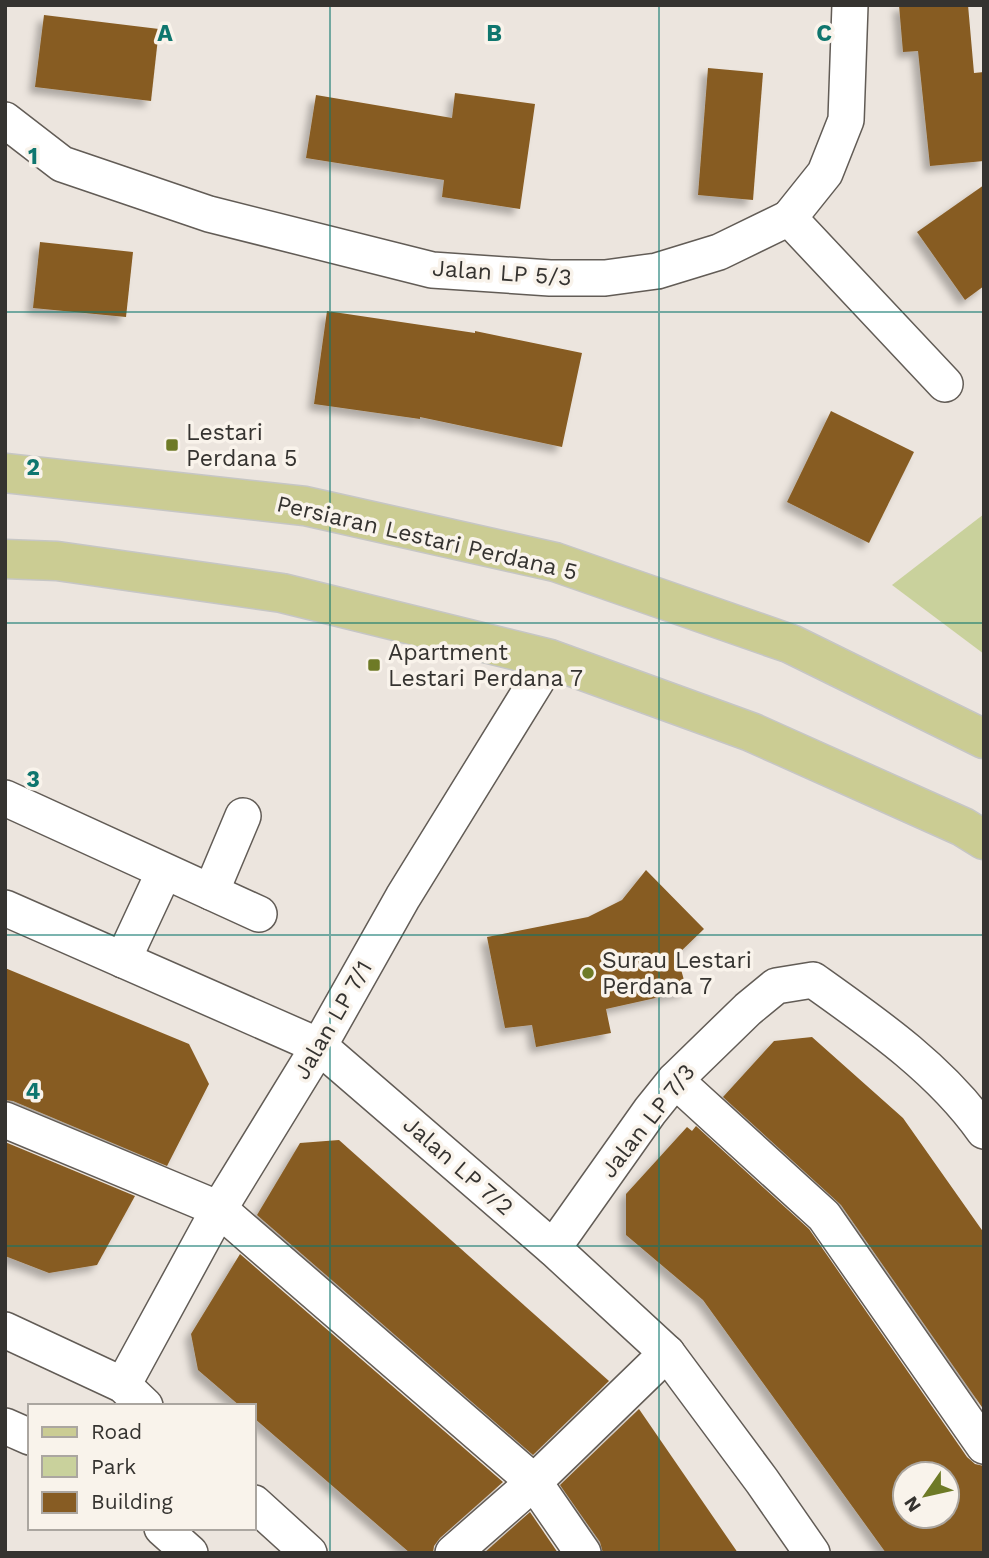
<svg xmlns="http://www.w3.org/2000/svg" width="989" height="1558" viewBox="0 0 989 1558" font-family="'Work Sans',sans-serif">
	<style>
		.green { fill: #c9d19c }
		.building { fill: #875c23; fill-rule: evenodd; filter: url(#shadow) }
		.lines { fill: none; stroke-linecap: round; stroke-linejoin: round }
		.minor-casing { stroke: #625c56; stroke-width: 38 }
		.major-casing { stroke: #c6c6c5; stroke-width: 41 }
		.minor { stroke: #fff; stroke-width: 35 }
		.major { stroke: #cbcc93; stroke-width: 38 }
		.grid { fill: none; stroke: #0f766e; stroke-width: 2; stroke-opacity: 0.55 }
		.poi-dot { fill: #6e7a26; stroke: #f9f3eb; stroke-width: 2.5 }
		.labels { text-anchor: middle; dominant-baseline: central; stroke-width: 7; stroke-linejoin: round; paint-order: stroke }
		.street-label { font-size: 23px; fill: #353330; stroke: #f9f3eb }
		.poi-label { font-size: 23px; fill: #353330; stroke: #f9f3eb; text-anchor: start }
		.grid-label { font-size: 23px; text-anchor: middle; font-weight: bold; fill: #0f766e; stroke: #f9f3eb; stroke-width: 7; stroke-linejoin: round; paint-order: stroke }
	</style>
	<defs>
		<filter id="shadow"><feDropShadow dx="-6" dy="6" stdDeviation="3.5" flood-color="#0004"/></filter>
	</defs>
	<rect width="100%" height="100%" fill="#ece5de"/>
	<!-- green -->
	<polygon class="green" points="984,514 984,654 892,585"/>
	<!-- building -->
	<g class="building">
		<polygon points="899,5 968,5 974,73 984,72 984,161 930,166 918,51 903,52"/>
		<polygon points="44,15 159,29 151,101 35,87"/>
		<polygon points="708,68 763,73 753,200 698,195"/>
		<polygon points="455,93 535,104 520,209 442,197 444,180 306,158 316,95 452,118"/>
		<polygon points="984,185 984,286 965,300 917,232"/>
		<polygon points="40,242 133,252 126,317 33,308"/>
		<polygon points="327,311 475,333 475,331 582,353 562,447 420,417 420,419 314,404"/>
		<polygon points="831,411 914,452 869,543 787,502"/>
		<polygon points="646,870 704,929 677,955 687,991 606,1009 611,1033 536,1047 532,1025 505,1028 487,937 588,917 622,900"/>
		<polygon points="5,968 189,1044 209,1084 167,1166 13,1101 5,1100"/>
		<polygon points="812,1037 903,1118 984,1233 984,1410 841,1205 723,1097 774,1041"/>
		<path d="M696 1126 809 1229 967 1457 975 1464 984 1466V1553H886L703 1300 626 1235V1194L687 1127 692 1131ZM905 1474H947V1516H905Z"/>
		<polygon points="339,1140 609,1381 533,1455 257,1215 300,1143"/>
		<polygon points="5,1142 135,1196 97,1265 49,1273 5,1256"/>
		<polygon points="240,1254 503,1482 440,1538 434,1546 433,1553 410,1553 254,1418 254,1406 240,1406 198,1370 191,1334"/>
		<polygon points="639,1409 738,1553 603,1553 600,1542 560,1485"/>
		<polygon points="530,1512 558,1553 484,1553"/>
	</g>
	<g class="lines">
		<!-- minor casing -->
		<g class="minor-casing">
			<g id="minor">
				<polyline points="5,120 62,164 209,214 432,270 550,278 605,278 657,271 719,252 789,218 945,384"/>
				<polyline points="789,218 825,173 846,120 850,5"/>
				<polyline points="5,798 259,914"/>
				<polyline points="211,892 243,816"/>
				<polyline points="5,908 319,1046 553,1248 667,1353 762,1481 812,1553"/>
				<polyline points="123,960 164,872"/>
				<polyline points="675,1080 824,1216 984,1446"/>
				<polyline points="5,1120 219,1209 534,1482 583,1553"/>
				<path d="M553 1248 650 1111 675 1080 748 1009 776 986 813 980C875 1024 940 1069 984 1131"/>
				<polyline points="5,1330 123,1385 145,1406"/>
				<polyline points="123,1385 219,1209 319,1046 403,897 550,659"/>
				<polyline points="5,1426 30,1437"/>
				<polyline points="254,1503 309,1553"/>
				<polyline points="162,1528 190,1553"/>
				<polyline points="453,1553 534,1482 667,1353"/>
			</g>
		</g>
		<!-- major casing -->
		<g class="major-casing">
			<g id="major">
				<polyline points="5,473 305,506 555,562 791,644 984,739"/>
				<polyline points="5,559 57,561 282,593 550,659 751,732 963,827 984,840"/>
			</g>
		</g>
		<!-- minor -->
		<use href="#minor" class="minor"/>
		<!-- major -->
		<use href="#major" class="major"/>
	</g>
	<!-- grid -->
	<path class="grid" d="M330 5V1553M659 5V1553M5 312H984M5 623H984M5 935H984M5 1246H984"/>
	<!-- markers -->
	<g class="poi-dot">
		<rect x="165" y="438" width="14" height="14" rx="3.5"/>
		<rect x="367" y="658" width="14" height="14" rx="3.5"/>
		<circle cx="588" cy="973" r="7"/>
	</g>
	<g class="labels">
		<!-- street labels -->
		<g class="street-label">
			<text transform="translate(502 273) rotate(4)">Jalan LP 5/3</text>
			<text transform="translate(427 538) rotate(13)">Persiaran Lestari Perdana 5</text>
			<text transform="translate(333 1020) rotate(-60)">Jalan LP 7/1</text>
			<text transform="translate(648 1121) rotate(-52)">Jalan LP 7/3</text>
			<text transform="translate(458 1166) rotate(41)">Jalan LP 7/2</text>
		</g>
		<!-- poi labels -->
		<g class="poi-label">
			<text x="186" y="432">Lestari<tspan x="186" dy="26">Perdana 5</tspan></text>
			<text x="388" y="652">Apartment<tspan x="388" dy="26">Lestari Perdana 7</tspan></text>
			<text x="602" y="960">Surau Lestari<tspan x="602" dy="26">Perdana 7</tspan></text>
		</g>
	</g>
	<g class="grid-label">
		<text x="165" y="41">A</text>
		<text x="494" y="41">B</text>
		<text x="824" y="41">C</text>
		<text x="33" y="164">1</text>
		<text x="33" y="475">2</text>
		<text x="33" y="787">3</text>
		<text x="33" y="1099">4</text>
	</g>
	<!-- border -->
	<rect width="989" height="1558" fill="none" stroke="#353330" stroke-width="14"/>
	<!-- legend -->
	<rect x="28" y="1404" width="228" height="126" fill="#f9f3eb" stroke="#aba6a0" stroke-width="2"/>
	<rect x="42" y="1427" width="35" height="10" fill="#cbcc93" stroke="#aba6a0" stroke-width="2"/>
	<text x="91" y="1439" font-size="21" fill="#353330">Road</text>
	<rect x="42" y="1456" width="35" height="21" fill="#c9d19c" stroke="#aba6a0" stroke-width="2"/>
	<text x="91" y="1474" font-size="21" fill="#353330">Park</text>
	<rect x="42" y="1492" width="35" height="21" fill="#875c23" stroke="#aba6a0" stroke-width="2"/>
	<text x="91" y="1509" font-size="21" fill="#353330">Building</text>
	<!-- north arrow -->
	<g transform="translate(926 1495) rotate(236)"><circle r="33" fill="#f9f3eb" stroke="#aba6a0" stroke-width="2"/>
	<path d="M0-5L12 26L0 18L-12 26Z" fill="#6e7a26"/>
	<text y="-10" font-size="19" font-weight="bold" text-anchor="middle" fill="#353330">N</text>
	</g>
</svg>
